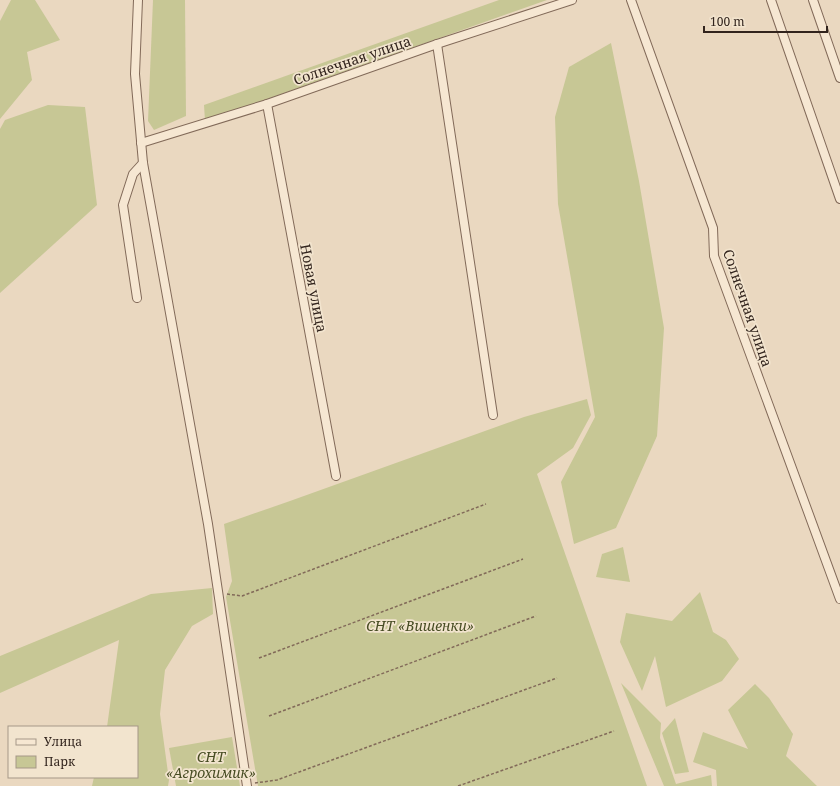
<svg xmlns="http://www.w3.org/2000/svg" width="840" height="786" viewBox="0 0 840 786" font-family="'Noto Serif',serif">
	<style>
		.green { fill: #c7c795 }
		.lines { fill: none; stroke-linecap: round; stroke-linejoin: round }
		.minor-casing { stroke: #826a59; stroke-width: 10 }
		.path { stroke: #826a59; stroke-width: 1.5; stroke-dasharray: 3 2; stroke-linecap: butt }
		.minor { stroke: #f6e7d2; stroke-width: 8 }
		.labels { text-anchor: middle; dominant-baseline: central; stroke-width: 3.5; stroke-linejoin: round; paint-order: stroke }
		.street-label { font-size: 14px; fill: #32241d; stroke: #f2e4ce }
		.park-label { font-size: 14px; font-style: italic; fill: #484d24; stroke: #f2e4ce }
	</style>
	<rect width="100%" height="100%" fill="#ead8c0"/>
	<!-- green -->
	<g class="green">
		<polygon points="11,0 35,0 60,40 27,52 32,80 0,119 0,21"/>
		<polygon points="153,0 185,0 186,116 154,130 148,121"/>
		<polygon points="499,0 547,0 205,121 204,105"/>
		<polygon points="611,43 639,181 664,328 657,436 616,528 574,544 561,482 595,417 558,204 555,117 569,67"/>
		<polygon points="48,105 85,107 97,205 0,293 0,129 5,120"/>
		<polygon points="587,399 591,415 573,448 537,474 647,786 258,786 226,597 232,581 224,524 290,501 524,417"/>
		<polygon points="623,547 630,582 596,577 602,554"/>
		<polygon points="212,588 213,614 192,626 165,670 160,714 169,780 168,786 92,786 94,777 137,777 137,727 107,727 119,640 0,693 0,656 151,594"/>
		<polygon points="700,592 713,632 726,640 739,659 722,681 666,707 655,656 642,691 620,642 626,613 672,621"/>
		<polygon points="621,683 661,723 660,738 676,784 711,775 712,786 664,786"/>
		<polygon points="755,684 769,698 793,734 786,756 817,786 717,786 716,770 693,762 703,732 748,749 728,710"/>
		<polygon points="675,718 689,772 675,774 662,733"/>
		<polygon points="232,737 240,786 176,786 169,748"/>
	</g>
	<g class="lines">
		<!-- minor casing -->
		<g class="minor-casing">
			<g id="minor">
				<polyline points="138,0 135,74 143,163 208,524 247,786"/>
				<polyline points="631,0 713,228 714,256 840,599"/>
				<polyline points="771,0 840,199"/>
				<polyline points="813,0 840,78"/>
				<polyline points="437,44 493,415"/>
				<polyline points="267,104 336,476"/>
				<polyline points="141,143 267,104 437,44 572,0"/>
				<polyline points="137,298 123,205 133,174 143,163"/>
			</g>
		</g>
		<!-- path -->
		<g class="path">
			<polyline points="227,594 242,596 486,504"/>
			<polyline points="259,658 523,559"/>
			<polyline points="269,716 536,616"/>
			<polyline points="255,783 277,780 557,678"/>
			<polyline points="458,786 614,731"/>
		</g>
		<!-- minor -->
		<use href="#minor" class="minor"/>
	</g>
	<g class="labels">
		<!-- street labels -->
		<g class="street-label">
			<text transform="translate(352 60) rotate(-19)">Солнечная улица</text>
			<text transform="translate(314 288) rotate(79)">Новая улица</text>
			<text transform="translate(748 308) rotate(71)">Солнечная улица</text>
		</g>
		<!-- park labels -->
		<g class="park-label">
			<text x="420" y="625">СНТ «Вишенки»</text>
			<text x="211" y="756">СНТ<tspan x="211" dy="16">«Агрохимик»</tspan></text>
		</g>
	</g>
	<!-- legend -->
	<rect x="8" y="726" width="130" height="52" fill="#f2e4ce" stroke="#a59787"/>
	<rect x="16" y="739" width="20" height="6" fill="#f6e7d2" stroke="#a59787"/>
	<text x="44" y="746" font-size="12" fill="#32241d">Улица</text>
	<rect x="16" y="756" width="20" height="12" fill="#c7c795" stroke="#a59787"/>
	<text x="44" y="766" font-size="12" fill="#32241d">Парк</text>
	<!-- scale -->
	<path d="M704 26v6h123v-6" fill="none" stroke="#32241d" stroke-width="2"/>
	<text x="710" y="26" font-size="12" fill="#32241d" stroke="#f2e4ce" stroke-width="3" paint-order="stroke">100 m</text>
</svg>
